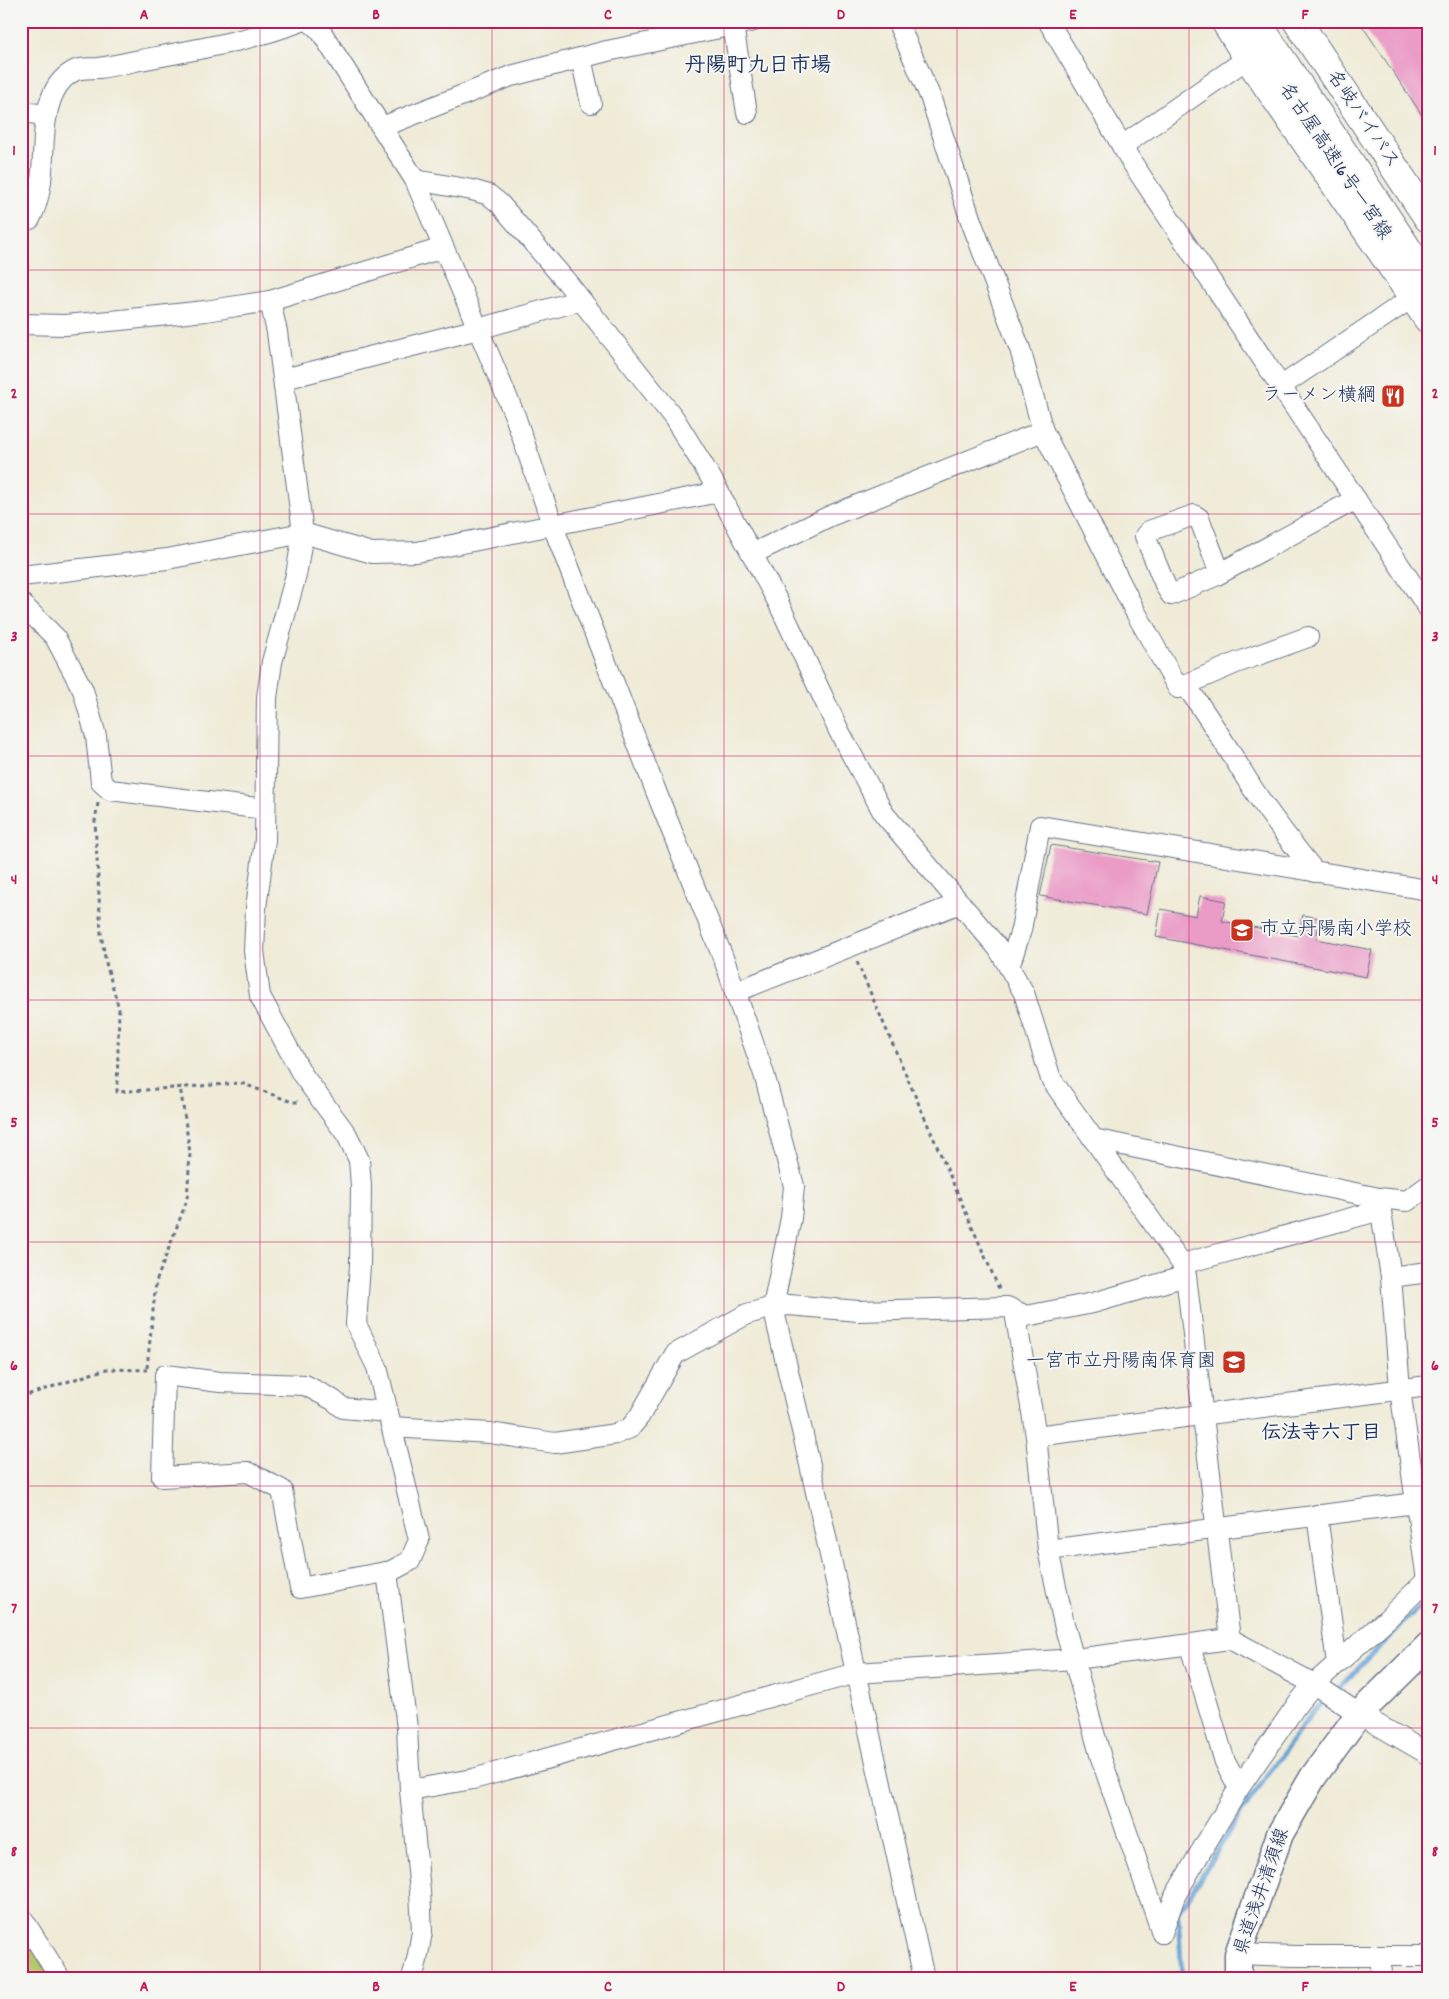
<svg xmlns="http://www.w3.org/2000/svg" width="1449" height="1999" viewBox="0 0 1449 1999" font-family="Dekko,'Klee One',sans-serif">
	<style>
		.green { fill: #b5c76a; stroke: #687b64 }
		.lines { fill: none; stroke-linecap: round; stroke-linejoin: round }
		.stream { stroke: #63a1d4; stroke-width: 5 }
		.building { fill: #ea9cc7 }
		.minor-casing { stroke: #657188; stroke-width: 22 }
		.major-casing { stroke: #657188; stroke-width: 29 }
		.highway-casing { stroke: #657188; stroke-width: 30 }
		.path { stroke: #657188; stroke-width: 3; stroke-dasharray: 4 4; stroke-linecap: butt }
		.minor { stroke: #fff; stroke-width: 20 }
		.major { stroke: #fff; stroke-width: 26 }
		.highway { stroke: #fff; stroke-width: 28 }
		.grid { fill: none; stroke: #c2185b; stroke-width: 1; stroke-opacity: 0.55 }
		.labels { text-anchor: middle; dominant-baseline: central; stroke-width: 4; stroke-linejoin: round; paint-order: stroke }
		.street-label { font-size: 19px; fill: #1b2f5e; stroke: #f6f6f2 }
		.poi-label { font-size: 19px; fill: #1b2f5e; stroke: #f6f6f2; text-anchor: end }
		.neighbourhood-label { font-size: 20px; font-weight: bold; fill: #1b2f5e; stroke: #f6f6f2 }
		.quarter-label { font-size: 21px; font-weight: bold; fill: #1b2f5e; stroke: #f6f6f2 }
		.neatline { fill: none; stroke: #c2185b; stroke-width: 2 }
		.grid-label { font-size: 16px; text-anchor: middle; font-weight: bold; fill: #c2185b }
	</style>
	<rect width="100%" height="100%" fill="#f6f6f2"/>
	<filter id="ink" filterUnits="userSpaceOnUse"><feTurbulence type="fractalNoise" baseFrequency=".02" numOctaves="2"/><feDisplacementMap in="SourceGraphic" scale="10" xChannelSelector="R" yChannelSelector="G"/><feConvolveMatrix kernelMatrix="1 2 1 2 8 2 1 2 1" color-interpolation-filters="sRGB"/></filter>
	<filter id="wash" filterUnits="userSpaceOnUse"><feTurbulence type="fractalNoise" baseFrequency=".0096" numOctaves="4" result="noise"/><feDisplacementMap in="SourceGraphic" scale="20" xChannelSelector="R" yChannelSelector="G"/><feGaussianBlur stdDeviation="1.12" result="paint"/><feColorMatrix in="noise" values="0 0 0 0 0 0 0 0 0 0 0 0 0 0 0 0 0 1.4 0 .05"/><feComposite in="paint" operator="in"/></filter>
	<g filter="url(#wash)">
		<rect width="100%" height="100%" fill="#efebd7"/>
		<!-- green -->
		<polygon class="green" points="21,1926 53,1978 28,1978 21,1967"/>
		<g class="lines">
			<!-- stream -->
			<g class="stream">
				<polyline points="1335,1692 1428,1598"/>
				<polyline points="1182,1978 1178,1914 1244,1808 1312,1713 1328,1698"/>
			</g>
		</g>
		<g id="blocks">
			<!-- building -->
			<g class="building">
				<polygon points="1359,21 1428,21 1428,124"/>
				<polygon points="1051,845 1158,862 1147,914 1040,896"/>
				<polygon points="1200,896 1226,901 1222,921 1299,936 1303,915 1320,918 1316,939 1372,950 1366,977 1156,937 1161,909 1196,916"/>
			</g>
		</g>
	</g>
	<g filter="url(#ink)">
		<use href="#blocks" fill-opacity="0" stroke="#657188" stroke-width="1"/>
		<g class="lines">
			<!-- minor casing -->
			<g class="minor-casing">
				<g id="minor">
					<polyline points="309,21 320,30 415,180 515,416 553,526 659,799 726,965 764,1074 794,1186 791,1218 773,1307 810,1465 924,1978"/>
					<polyline points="897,21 930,96 971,221 1020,349 1043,431 1136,613 1178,688 1236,663 1308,637"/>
					<polyline points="1048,21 1131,161 1428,608"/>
					<polyline points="733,25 747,113"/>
					<polyline points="581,58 591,103"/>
					<polyline points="21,112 47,115"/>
					<polyline points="382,127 511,76 607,51 754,21"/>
					<polyline points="1122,146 1248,58"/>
					<polyline points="415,180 472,190 489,195 499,203 566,281 674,418 711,478 778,602 839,731 884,814 998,948 1024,993 1051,1079 1182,1264 1186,1276 1230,1639"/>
					<path d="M21 220 30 219C51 178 36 133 53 94 58 83 65 75 76 70 83 68 92 68 99 68 113 66 126 63 140 60 195 50 249 41 302 21"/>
					<polyline points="270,301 277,332 303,533 296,575 272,662 267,698 265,840 256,908 254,951 260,996 302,1074 347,1135 359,1160 361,1186 360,1265 356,1324 377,1367 419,1540 410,1561 391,1571 300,1588 282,1490 248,1472 162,1477 165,1375 220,1382 305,1385 333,1400 343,1408 388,1412"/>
					<polyline points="21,324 65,325 121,320 205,311 270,301 443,248"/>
					<polyline points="284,379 478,329 581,300"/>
					<polyline points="1280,387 1413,297"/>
					<polyline points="752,554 830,516 1043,431"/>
					<polyline points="1220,573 1199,518 1194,515 1149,531 1145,536 1166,587 1171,595 1215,576 1356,499"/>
					<polyline points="21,576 167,559 303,533 372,553 417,552 719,492"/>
					<polyline points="21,603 55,637 83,690 96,736 101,782 110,790 265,809"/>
					<path d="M1186 686C1211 719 1231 754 1253 789 1272 818 1293 845 1315 872"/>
					<polyline points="1009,967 1021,930 1040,826 1428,890"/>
					<polyline points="735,992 960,903"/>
					<polyline points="1093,1139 1379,1198 1391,1277 1400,1389 1427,1580"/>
					<polyline points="1379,1198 1407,1201 1428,1186"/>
					<polyline points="1182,1264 1381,1210"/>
					<polyline points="1391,1277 1428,1272"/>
					<polyline points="392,1427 490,1433 555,1443 616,1434 630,1428 639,1417 675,1354 747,1314 773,1307 789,1305 858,1311 1007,1307 1026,1316"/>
					<polyline points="1036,1436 1428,1386"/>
					<polyline points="1317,1515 1337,1663"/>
					<polyline points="1048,1550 1415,1503"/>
					<polyline points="387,1572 407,1728 410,1790 420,1891 422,1932 417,1960 412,1978"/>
					<polyline points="1190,1646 1225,1762 1239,1788"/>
					<polyline points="410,1790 473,1779 856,1673 1075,1659 1230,1639 1314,1684 1359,1714 1428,1754"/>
					<polyline points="21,1916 60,1978"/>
					<polyline points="1162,1933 1101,1758 1064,1624 1048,1550 1036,1436 1016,1318 1093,1303 1186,1276"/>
					<polyline points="1162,1933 1175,1896 1200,1853 1239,1788 1298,1703 1314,1684 1387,1619 1428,1579"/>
					<polyline points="1238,1954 1295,1956 1428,1956"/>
					<polyline points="1380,1978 1382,1956"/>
				</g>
			</g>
			<!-- major casing -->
			<g class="major-casing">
				<polyline id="major" points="1238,1978 1238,1954 1280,1834 1313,1777 1359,1714 1428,1646"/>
			</g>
			<!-- highway casing -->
			<g class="highway-casing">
				<g id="highway">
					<polyline points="1225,21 1248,58 1428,319"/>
					<polyline points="1256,21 1428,280"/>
					<polyline points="1297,21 1428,218"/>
				</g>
			</g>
			<!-- path -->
			<g class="path">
				<polyline points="98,803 95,821 101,934 106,963 119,1009 117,1092 241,1083 292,1102 301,1102"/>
				<polyline points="857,962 1000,1291"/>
				<polyline points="147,1368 156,1282 187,1200 190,1153 180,1086"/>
				<polyline points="21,1397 106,1369 147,1370"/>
			</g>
			<!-- minor -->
			<use href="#minor" class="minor"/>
			<!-- major -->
			<use href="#major" class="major"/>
			<!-- highway -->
			<use href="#highway" class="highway"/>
		</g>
	</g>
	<!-- grid -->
	<path class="grid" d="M260 21V1978M492 21V1978M724 21V1978M957 21V1978M1189 21V1978M21 270H1428M21 514H1428M21 756H1428M21 1000H1428M21 1242H1428M21 1486H1428M21 1728H1428"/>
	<!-- icons -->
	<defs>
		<g id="restaurant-square" transform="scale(1.25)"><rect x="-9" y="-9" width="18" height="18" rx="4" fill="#c8321e" stroke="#f6f6f2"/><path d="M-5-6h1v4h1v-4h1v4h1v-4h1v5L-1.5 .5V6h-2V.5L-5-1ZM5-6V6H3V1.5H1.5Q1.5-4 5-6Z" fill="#fff"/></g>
		<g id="school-square" transform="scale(1.25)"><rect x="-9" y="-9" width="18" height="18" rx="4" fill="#c8321e" stroke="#f6f6f2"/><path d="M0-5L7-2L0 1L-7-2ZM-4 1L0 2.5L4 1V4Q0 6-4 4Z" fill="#fff"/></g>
	</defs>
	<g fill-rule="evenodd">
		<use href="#restaurant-square" x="1393" y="396"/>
		<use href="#school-square" x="1242" y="930"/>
		<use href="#school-square" x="1234" y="1362"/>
	</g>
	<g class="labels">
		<!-- street labels -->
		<g class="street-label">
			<text transform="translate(1362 120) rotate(56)">名岐バイパス</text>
			<text transform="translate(1334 162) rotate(56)">名古屋高速16号一宮線</text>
			<text transform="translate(1263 1892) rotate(-71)">県道浅井清須線</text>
		</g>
		<!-- poi labels -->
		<g class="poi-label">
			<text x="1376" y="396">ラーメン横綱</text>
			<text x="1260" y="930" text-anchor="start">市立丹陽南小学校</text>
			<text x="1216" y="1362">一宮市立丹陽南保育園</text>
		</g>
		<!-- neighbourhood labels -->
		<g class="neighbourhood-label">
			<text x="1321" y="1434">伝法寺六丁目</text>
		</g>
		<!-- quarter labels -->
		<g class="quarter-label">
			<text x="758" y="67">丹陽町九日市場</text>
		</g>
	</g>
	<!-- margin -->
	<rect width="1449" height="1999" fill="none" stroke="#f6f6f2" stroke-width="55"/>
	<rect x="28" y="28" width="1394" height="1944" class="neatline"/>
	<g class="grid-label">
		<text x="144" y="19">A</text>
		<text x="376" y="19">B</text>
		<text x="608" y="19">C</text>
		<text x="841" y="19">D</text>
		<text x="1073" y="19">E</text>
		<text x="1305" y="19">F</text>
		<text x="14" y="155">1</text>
		<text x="1435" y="155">1</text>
		<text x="14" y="398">2</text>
		<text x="1435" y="398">2</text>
		<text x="14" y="641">3</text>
		<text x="1435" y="641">3</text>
		<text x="14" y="884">4</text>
		<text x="1435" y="884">4</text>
		<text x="14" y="1127">5</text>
		<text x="1435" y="1127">5</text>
		<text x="14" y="1370">6</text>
		<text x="1435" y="1370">6</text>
		<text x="14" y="1613">7</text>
		<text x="1435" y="1613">7</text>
		<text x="14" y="1856">8</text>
		<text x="1435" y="1856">8</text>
		<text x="144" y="1991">A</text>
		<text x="376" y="1991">B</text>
		<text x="608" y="1991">C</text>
		<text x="841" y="1991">D</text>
		<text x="1073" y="1991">E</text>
		<text x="1305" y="1991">F</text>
	</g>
</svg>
